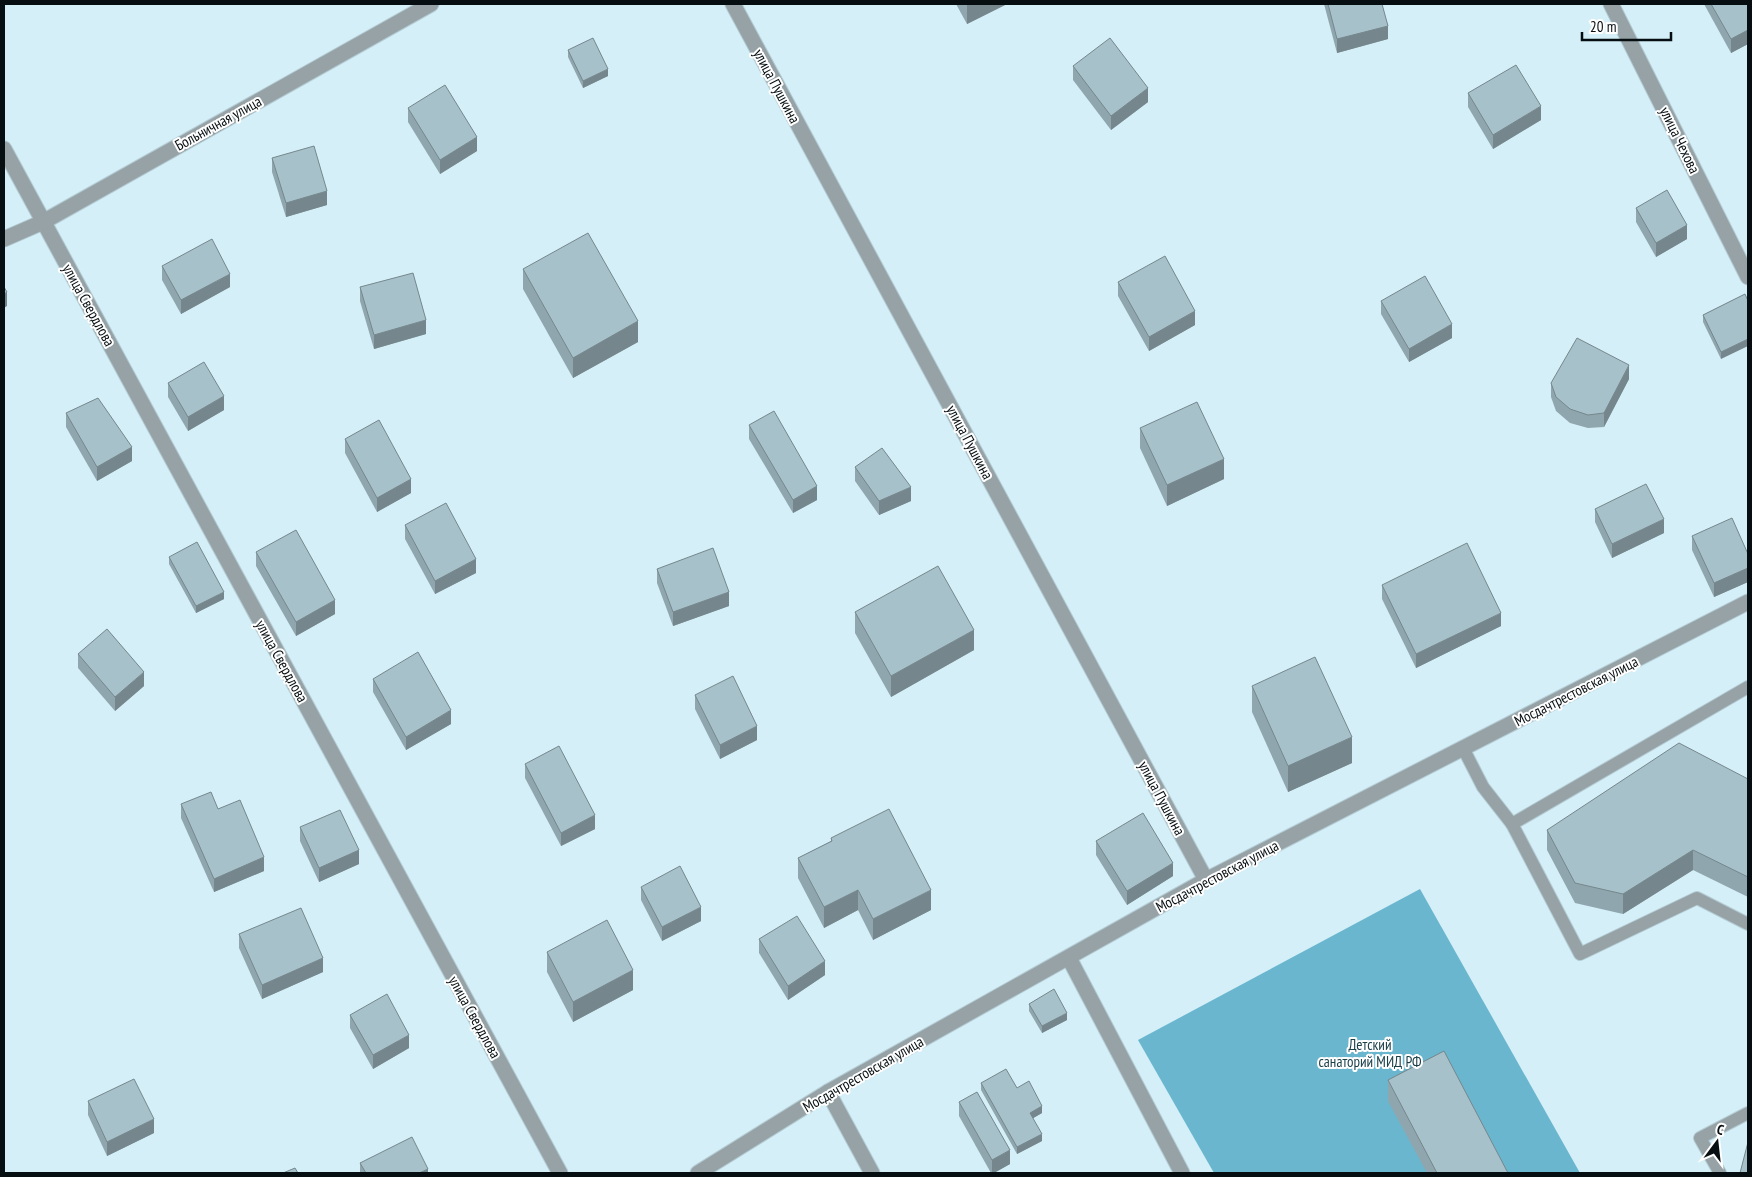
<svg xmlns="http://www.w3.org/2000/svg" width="1752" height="1177" viewBox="0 0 1752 1177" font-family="'PT Sans Narrow',sans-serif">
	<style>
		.forest { fill: #69b6ce }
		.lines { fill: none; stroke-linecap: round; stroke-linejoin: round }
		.lane-casing { stroke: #b3cbd3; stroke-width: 14 }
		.street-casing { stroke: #b3cbd3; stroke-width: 17 }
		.lane { stroke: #96a2a5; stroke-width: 12 }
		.street { stroke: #96a2a5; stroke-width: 15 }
		.wall { fill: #90a6ae }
		.shaded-wall { fill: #75878d }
		.building { fill: #a7c1ca; stroke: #75878d }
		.labels { text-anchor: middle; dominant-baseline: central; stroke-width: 4; stroke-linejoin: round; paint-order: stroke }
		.street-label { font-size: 15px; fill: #060e11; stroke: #fff }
		.park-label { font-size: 15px; fill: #1c404a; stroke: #fff }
	</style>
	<rect width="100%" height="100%" fill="#d4eff8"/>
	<!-- forest -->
	<polygon class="forest" points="1420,889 1580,1173 1214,1173 1138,1040"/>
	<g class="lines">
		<!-- lane casing -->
		<g class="lane-casing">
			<g id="lane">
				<polyline points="1463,748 1483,787 1512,824 1748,687"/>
				<polyline points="1512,824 1580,954 1697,898 1748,924"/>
				<polyline points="1720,1173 1700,1138 1748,1113"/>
			</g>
		</g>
		<!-- street casing -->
		<g class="street-casing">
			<g id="street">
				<polyline points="733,4 1206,880"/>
				<polyline points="1611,4 1748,277"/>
				<polyline points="4,149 560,1173"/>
				<polyline points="4,239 43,222 431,4"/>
				<polyline points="1069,958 1182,1173"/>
				<polyline points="828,1092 872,1173"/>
				<polyline points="698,1173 828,1092 1206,880 1748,602"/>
			</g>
		</g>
		<!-- lane -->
		<use href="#lane" class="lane"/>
		<!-- street -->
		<use href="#street" class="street"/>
	</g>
	<!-- wall -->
	<g class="wall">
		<polygon points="956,4 1007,4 967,24"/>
		<polygon points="1324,4 1382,4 1388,39 1337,53"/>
		<polygon points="1704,4 1748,4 1748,44 1731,53"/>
		<polygon points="568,50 608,76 583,88 568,57"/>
		<polygon points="1073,66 1148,102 1111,130 1073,80"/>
		<polygon points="1468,93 1541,120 1493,149 1468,107"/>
		<polygon points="408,108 477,151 440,174 408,122"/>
		<polygon points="272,158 327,205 286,217 272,172"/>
		<polygon points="1636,208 1687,239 1656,257 1636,222"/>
		<polygon points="162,266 230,287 181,314 162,280"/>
		<polygon points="523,269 638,342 573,378 523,289"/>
		<polygon points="1118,282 1195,325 1149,351 1118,296"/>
		<polygon points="360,287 426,334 374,349 360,301"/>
		<polygon points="1745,294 1721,359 1703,322 1703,315"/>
		<polygon points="1381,301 1452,338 1409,362 1381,314"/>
		<polygon points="1629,379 1604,427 1588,428 1570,423 1556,411 1551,397 1551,383"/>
		<polygon points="168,383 224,410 188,431 168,397"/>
		<polygon points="66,413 132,461 97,481 66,427"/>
		<polygon points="749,425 817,500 793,513 749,439"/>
		<polygon points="1140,428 1224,479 1167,506 1140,448"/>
		<polygon points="345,439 411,493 377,512 345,453"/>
		<polygon points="855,467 911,501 879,515 855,481"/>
		<polygon points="1595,509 1664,533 1612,558 1595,522"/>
		<polygon points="405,525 476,573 435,594 405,539"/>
		<polygon points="1692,536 1748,554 1748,582 1714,597 1692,550"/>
		<polygon points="256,552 335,614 296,636 256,566"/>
		<polygon points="169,557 224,599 196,613 169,564"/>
		<polygon points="657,569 729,606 673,626 657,583"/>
		<polygon points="1382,585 1501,626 1416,668 1382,599"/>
		<polygon points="855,612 974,650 891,697 855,633"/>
		<polygon points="78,654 144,686 115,711 78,668"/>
		<polygon points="373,679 451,724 406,750 373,692"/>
		<polygon points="1252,686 1352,763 1288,792 1252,712"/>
		<polygon points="695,695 757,740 720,759 695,709"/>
		<polygon points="525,764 595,829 561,846 525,778"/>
		<polygon points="1748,779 1748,897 1693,870 1623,914 1575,903 1547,850 1547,830"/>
		<polygon points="181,804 218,809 264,871 214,892 181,818"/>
		<polygon points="300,827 359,864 319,882 300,841"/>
		<polygon points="831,838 931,910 873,940 858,910 824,928 798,878 798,858 831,841"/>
		<polygon points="1096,841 1173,876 1127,905 1096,855"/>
		<polygon points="641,887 701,921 662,941 641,900"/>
		<polygon points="239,934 323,972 262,999 239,948"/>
		<polygon points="759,939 825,975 788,1000 759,953"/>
		<polygon points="547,952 633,990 573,1022 547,972"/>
		<polygon points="1029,1004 1067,1020 1042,1033 1029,1011"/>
		<polygon points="350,1015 409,1048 373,1069 350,1028"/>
		<polygon points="1388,1080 1508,1173 1427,1173 1388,1101"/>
		<polygon points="981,1083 1017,1088 1042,1113 1033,1118 1042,1141 1017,1154 981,1090"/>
		<polygon points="88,1101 154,1133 107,1156 88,1115"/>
		<polygon points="959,1102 1010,1164 994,1173 991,1173 959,1116"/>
		<polygon points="360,1163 428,1173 360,1173"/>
	</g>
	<!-- shaded-wall -->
	<g class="shaded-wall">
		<polygon points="967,4 1007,4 967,24"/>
		<polygon points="1388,26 1388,39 1337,53 1337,39"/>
		<polygon points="1748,30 1748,44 1731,53 1731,39"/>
		<polygon points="608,69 608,76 583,88 583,81"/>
		<polygon points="1148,88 1148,102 1111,130 1111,116"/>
		<polygon points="1541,106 1541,120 1493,149 1493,135"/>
		<polygon points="477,137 477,151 440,174 440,160"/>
		<polygon points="327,191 327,205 286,217 286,203"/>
		<polygon points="1687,225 1687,239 1656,257 1656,243"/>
		<polygon points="230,274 230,287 181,314 181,300"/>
		<polygon points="7,292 7,306 4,308 4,294"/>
		<polygon points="1195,311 1195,325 1149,351 1149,337"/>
		<polygon points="426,320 426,334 374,349 374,335"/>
		<polygon points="638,321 638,342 573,378 573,358"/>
		<polygon points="1452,324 1452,338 1409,362 1409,349"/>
		<polygon points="1748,339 1748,346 1721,359 1721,352"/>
		<polygon points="1629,365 1629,379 1604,427 1604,413"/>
		<polygon points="224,396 224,410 188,431 188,417"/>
		<polygon points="132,447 132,461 97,481 97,467"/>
		<polygon points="1224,459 1224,479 1167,506 1167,485"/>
		<polygon points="411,479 411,493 377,512 377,498"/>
		<polygon points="817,486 817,500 793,513 793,500"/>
		<polygon points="911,487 911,501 879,515 879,501"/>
		<polygon points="1664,519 1664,533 1612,558 1612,544"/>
		<polygon points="476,559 476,573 435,594 435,581"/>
		<polygon points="1748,568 1748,582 1714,597 1714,583"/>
		<polygon points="224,592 224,599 196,613 196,606"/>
		<polygon points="729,592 729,606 673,626 673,612"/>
		<polygon points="335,600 335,614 296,636 296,622"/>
		<polygon points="1501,613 1501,626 1416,668 1416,654"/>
		<polygon points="974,630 974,650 891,697 891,676"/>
		<polygon points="144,672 144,686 115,711 115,697"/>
		<polygon points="451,710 451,724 406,750 406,737"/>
		<polygon points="757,726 757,740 720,759 720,745"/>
		<polygon points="1352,737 1352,763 1288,792 1288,766"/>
		<polygon points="595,815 595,829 561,846 561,833"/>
		<polygon points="359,850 359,864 319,882 319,868"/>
		<polygon points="1693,850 1693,870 1623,914 1623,894"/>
		<polygon points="264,857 264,871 214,892 214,879"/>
		<polygon points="1173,863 1173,876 1127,905 1127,891"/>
		<polygon points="858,890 858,910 824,928 824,907"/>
		<polygon points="931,890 931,910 873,940 873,919"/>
		<polygon points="701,907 701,921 662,941 662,927"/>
		<polygon points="323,958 323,972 262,999 262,985"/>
		<polygon points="825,961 825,975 788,1000 788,986"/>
		<polygon points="633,970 633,990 573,1022 573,1002"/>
		<polygon points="1067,1013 1067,1020 1042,1033 1042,1026"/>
		<polygon points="409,1035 409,1048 373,1069 373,1055"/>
		<polygon points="1042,1106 1042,1113 1030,1120 1030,1113"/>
		<polygon points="154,1119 154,1133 107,1156 107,1142"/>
		<polygon points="1042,1134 1042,1141 1017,1154 1017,1147"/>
		<polygon points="1010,1150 1010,1164 994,1173 992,1173 992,1160"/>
		<polygon points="428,1169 428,1173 419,1173"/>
	</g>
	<!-- building -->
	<g class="building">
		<polygon points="1328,4 1382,4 1388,26 1337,39"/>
		<polygon points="1711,4 1748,4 1748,30 1731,39"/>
		<polygon points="593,38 608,69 583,81 568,50"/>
		<polygon points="1110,38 1148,88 1111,116 1073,66"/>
		<polygon points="1516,65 1541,106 1493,135 1468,93"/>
		<polygon points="445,85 477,137 440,160 408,108"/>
		<polygon points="314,146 327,191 286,203 272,158"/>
		<polygon points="1667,190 1687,225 1656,243 1636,208"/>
		<polygon points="588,233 638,321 573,358 523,269"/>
		<polygon points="212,239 230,274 181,300 162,266"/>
		<polygon points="1165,256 1195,311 1149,337 1118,282"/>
		<polygon points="413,273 426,320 374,335 360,287"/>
		<polygon points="1425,276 1452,324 1409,349 1381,301"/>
		<polygon points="4,287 7,292 4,294"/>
		<polygon points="1745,294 1748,301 1748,339 1721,352 1703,315"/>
		<polygon points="1577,338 1629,365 1604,413 1588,415 1570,409 1556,397 1551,383"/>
		<polygon points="204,362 224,396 188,417 168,383"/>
		<polygon points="98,398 132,447 97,467 66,413"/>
		<polygon points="1197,402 1224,459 1167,485 1140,428"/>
		<polygon points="774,411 817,486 793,500 749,425"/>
		<polygon points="379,420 411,479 377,498 345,439"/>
		<polygon points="882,448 911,487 879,501 855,467"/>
		<polygon points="1646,484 1664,519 1612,544 1595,509"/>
		<polygon points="446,503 476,559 435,581 405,525"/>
		<polygon points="1732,518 1748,554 1748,568 1714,583 1692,536"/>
		<polygon points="296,530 335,600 296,622 256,552"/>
		<polygon points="197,542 224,592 196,606 169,557"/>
		<polygon points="1467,543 1501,613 1416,654 1382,585"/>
		<polygon points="713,548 729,592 673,612 657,569"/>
		<polygon points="938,566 974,630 891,676 855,612"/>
		<polygon points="107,629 144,672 115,697 78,654"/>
		<polygon points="418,652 451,710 406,737 373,679"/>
		<polygon points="1315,657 1352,737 1288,766 1252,686"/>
		<polygon points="733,676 757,726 720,745 695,695"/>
		<polygon points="1679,743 1748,779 1748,877 1693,850 1623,894 1575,883 1547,830"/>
		<polygon points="559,746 595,815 561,833 525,764"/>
		<polygon points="211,792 218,809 240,800 264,857 214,879 181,804"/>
		<polygon points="889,809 931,890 873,919 858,890 824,907 798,858 832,841 831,838"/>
		<polygon points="340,810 359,850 319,868 300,827"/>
		<polygon points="1143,813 1173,863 1127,891 1096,841"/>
		<polygon points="680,866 701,907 662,927 641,887"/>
		<polygon points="301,908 323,958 262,985 239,934"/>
		<polygon points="797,916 825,961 788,986 759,939"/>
		<polygon points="607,920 633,970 573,1002 547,952"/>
		<polygon points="1054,989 1067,1013 1042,1026 1029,1004"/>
		<polygon points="387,994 409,1035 373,1055 350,1015"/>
		<polygon points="1444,1051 1508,1173 1437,1173 1388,1080"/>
		<polygon points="1006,1069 1017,1088 1029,1081 1042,1106 1030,1113 1042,1134 1017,1147 981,1083"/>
		<polygon points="134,1079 154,1119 107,1142 88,1101"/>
		<polygon points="977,1092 1010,1150 992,1160 959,1102"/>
		<polygon points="412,1137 428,1169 419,1173 366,1173 360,1163"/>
		<polygon points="1748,1142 1748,1173 1740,1173"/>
		<polygon points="295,1168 298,1173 283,1173"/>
	</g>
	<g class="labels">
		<!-- street labels -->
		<g class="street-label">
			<text transform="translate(777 86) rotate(62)">улица Пушкина</text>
			<text transform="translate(218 123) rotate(-29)">Больничная улица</text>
			<text transform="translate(1680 140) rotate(64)">улица Чехова</text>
			<text transform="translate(89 305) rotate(61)">улица Свердлова</text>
			<text transform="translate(970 442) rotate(62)">улица Пушкина</text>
			<text transform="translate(282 661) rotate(61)">улица Свердлова</text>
			<text transform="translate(1576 691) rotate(-27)">Мосдачтрестовская улица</text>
			<text transform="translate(1162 798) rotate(62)">улица Пушкина</text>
			<text transform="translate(1217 876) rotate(-28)">Мосдачтрестовская улица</text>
			<text transform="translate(475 1017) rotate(61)">улица Свердлова</text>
			<text transform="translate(863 1074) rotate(-30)">Мосдачтрестовская улица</text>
		</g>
		<!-- park labels -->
		<g class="park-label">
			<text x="1370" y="1044">Детский<tspan x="1370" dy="17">санаторий МИД РФ</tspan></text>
		</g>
	</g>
	<!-- border -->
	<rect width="1752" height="1177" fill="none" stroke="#060e11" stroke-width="10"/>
	<!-- north arrow -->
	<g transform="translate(1717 1142) rotate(15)" stroke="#ffffff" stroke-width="4" paint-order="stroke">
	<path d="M0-4L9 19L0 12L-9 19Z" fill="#060e11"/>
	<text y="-8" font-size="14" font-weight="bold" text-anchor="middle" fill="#060e11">С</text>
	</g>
	<!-- scale -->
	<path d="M1582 32v8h89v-8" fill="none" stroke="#060e11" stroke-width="2.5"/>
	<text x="1590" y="32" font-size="15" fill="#060e11" stroke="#ffffff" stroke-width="4" paint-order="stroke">20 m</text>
</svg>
